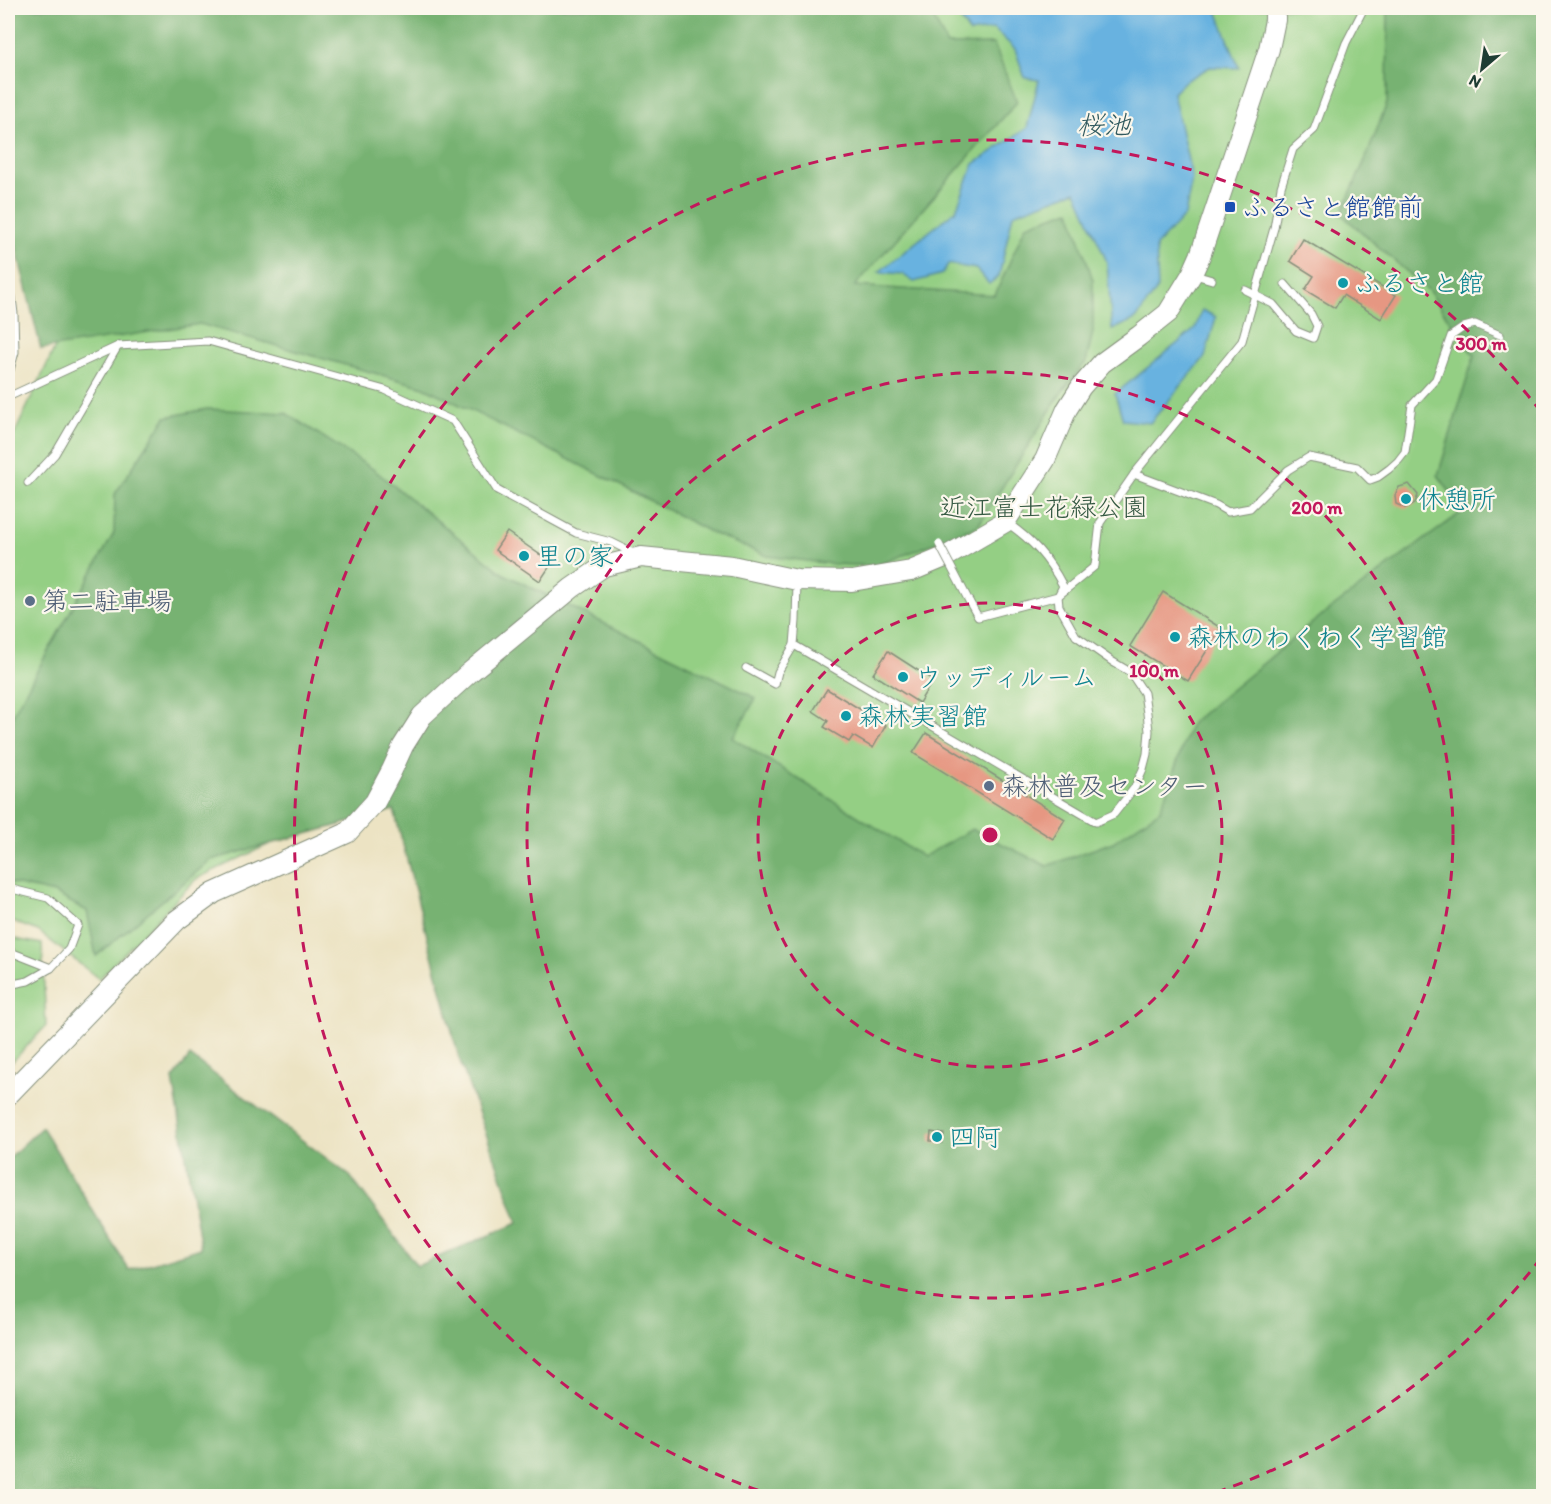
<svg xmlns="http://www.w3.org/2000/svg" width="1551" height="1504" viewBox="0 0 1551 1504" font-family="Itim,'Klee One',sans-serif">
	<style>
		.green { fill: #94cf84; stroke: #5a865c; stroke-width: 1.5 }
		.forest { fill: #77b272; stroke: #4b7853; stroke-width: 1.5 }
		.water { fill: #67b2e0; stroke: #43788a; stroke-width: 1.5 }
		.building { fill: #e69782 }
		.lines { fill: none; stroke-linecap: round; stroke-linejoin: round }
		.lane-casing { stroke: #86907c; stroke-width: 9 }
		.secondary-casing { stroke: #86907c; stroke-width: 22 }
		.lane { stroke: #fff; stroke-width: 7 }
		.secondary { stroke: #fff; stroke-width: 20 }
		.lane-bridge-casing { stroke: #86907c; stroke-width: 9; stroke-linecap: butt }
		.lane-bridge { stroke: #fff; stroke-width: 7 }
		.ring { fill: none; stroke: #c2185b; stroke-width: 3; stroke-dasharray: 10 8 }
		.transit-dot { fill: #1a4fb4; stroke: #fbf7ec; stroke-width: 2 }
		.culture-dot { fill: #0f9aa8; stroke: #fbf7ec; stroke-width: 2 }
		.service-dot { fill: #5c6f8a; stroke: #fbf7ec; stroke-width: 2 }
		.labels { text-anchor: middle; dominant-baseline: central; stroke-width: 4.5; stroke-linejoin: round; paint-order: stroke }
		.transit-label { font-size: 26px; fill: #164399; stroke: #fbf7ec; text-anchor: start }
		.culture-label { font-size: 26px; fill: #0d838f; stroke: #fbf7ec; text-anchor: start }
		.park-label { font-size: 26px; fill: #365a44; stroke: #fbf7ec }
		.service-label { font-size: 26px; fill: #4e5e75; stroke: #fbf7ec; text-anchor: start }
		.water-label { font-size: 27px; font-style: italic; fill: #315a5f; stroke: #fbf7ec }
		.centre { fill: #c2185b; stroke: #fbf7ec; stroke-width: 3 }
		.ring-label { font-size: 18px; text-anchor: middle; font-weight: bold; fill: #c2185b; stroke: #fbf7ec; stroke-width: 4.5; stroke-linejoin: round; paint-order: stroke }
	</style>
	<rect width="100%" height="100%" fill="#fbf7ec"/>
	<filter id="ink" filterUnits="userSpaceOnUse"><feTurbulence type="fractalNoise" baseFrequency=".0167" numOctaves="2"/><feDisplacementMap in="SourceGraphic" scale="12" xChannelSelector="R" yChannelSelector="G"/><feConvolveMatrix kernelMatrix="1 2 1 2 8 2 1 2 1" color-interpolation-filters="sRGB"/></filter>
	<filter id="wash" filterUnits="userSpaceOnUse"><feTurbulence type="fractalNoise" baseFrequency=".008" numOctaves="4" result="noise"/><feDisplacementMap in="SourceGraphic" scale="24" xChannelSelector="R" yChannelSelector="G"/><feGaussianBlur stdDeviation="1.35" result="paint"/><feColorMatrix in="noise" values="0 0 0 0 0 0 0 0 0 0 0 0 0 0 0 0 0 1.4 0 .05"/><feComposite in="paint" operator="in"/></filter>
	<g filter="url(#wash)">
		<rect width="100%" height="100%" fill="#ece3c3"/>
		<!-- green -->
		<g class="green">
			<polygon points="476,8 1543,8 1436,1009 621,772 354,804 196,879 99,979 38,931 8,920 8,442 13,437 71,313"/>
			<polygon points="8,936 20,940 42,944 46,1026 8,1066"/>
		</g>
		<!-- forest -->
		<g class="forest">
			<polygon points="8,8 930,8 929,9 947,45 994,44 1017,102 855,286 995,295 1026,225 1070,210 1093,280 1093,332 1086,362 1061,393 978,526 876,566 832,564 767,556 712,533 612,481 424,387 200,324 41,349 8,214"/>
			<polygon points="1388,8 1543,8 1543,1496 8,1496 8,1159 42,1127 129,1270 201,1248 173,1079 190,1056 350,1176 417,1266 518,1223 459,1058 394,810 211,860 96,956 87,911 54,893 10,883 8,881 8,723 114,533 115,494 166,417 207,409 286,413 373,469 504,574 756,698 733,738 923,857 972,829 1047,866 1113,842 1160,810 1191,723 1317,619 1463,511 1438,475 1474,356 1429,291 1341,214 1366,158 1387,103"/>
		</g>
		<!-- water -->
		<g class="water">
			<polygon points="952,8 1216,8 1239,68 1210,67 1185,81 1173,93 1192,178 1185,215 1156,246 1158,288 1136,319 1112,330 1107,262 1076,191 1013,214 999,276 989,284 976,269 948,264 942,274 914,282 902,274 879,272 956,210 974,164 1027,128 1039,80 1025,78 1015,49 994,29 970,33"/>
			<polygon points="1202,310 1216,317 1205,357 1150,423 1123,420 1115,394 1195,329"/>
		</g>
		<g id="blocks">
			<!-- building -->
			<g class="building">
				<polygon points="1303,239 1396,295 1381,319 1343,295 1335,308 1305,290 1314,276 1290,261"/>
				<polygon points="1409,484 1418,495 1415,503 1405,508 1396,504 1395,496 1399,487"/>
				<polygon points="507,532 552,563 540,581 495,550"/>
				<polygon points="1163,592 1221,628 1188,681 1130,646"/>
				<polygon points="888,651 933,680 919,703 873,674"/>
				<polygon points="827,689 886,725 873,748 853,736 849,742 824,727 828,721 813,711"/>
				<polygon points="926,733 1065,819 1053,839 913,753"/>
				<polygon points="931,1132 944,1134 942,1143 930,1141"/>
			</g>
		</g>
	</g>
	<g filter="url(#ink)">
		<use href="#blocks" fill-opacity="0" stroke="#86907c" stroke-width="1.5"/>
		<g class="lines">
			<!-- lane casing -->
			<g class="lane-casing">
				<g id="lane">
					<polyline points="8,266 14,314 15,352 8,377"/>
					<polyline points="1195,275 1212,280"/>
					<polyline points="1245,290 1273,304 1296,331 1313,338 1317,326 1311,314 1285,284"/>
					<polyline points="8,397 118,346 208,341 385,390 453,421 497,490 576,533 611,542 633,553"/>
					<polyline points="1134,474 1216,505 1228,512 1250,508 1288,470 1309,457 1357,467 1370,480 1378,477 1389,469 1398,461 1405,452 1412,405 1436,379 1451,336 1464,327 1475,324 1500,335"/>
					<polyline points="28,483 55,454 118,346"/>
					<path d="M797 582 796 621 794 645 1096 822 1114 814 1135 787 1143 769 1147 754 1149 731 1147 713 1144 693 1130 672 1113 662 1076 636 1059 606 1058 596 1063 586C1048 557 1032 540 1006 522"/>
					<polyline points="969,601 978,617 1058,596 1095,566 1100,523 1134,474 1242,341 1274,228 1281,187 1293,149 1314,130 1346,43 1364,8"/>
					<polyline points="746,668 775,684 778,672 794,645"/>
					<polyline points="8,888 48,898 78,925 69,949 51,968 28,981 8,985"/>
					<polyline points="8,951 51,968"/>
				</g>
			</g>
			<!-- secondary casing -->
			<g class="secondary-casing">
				<polyline id="secondary" points="8,1095 177,920 214,893 347,833 375,802 392,770 403,746 422,716 469,673 572,588 604,566 641,557 732,566 797,580 852,581 911,571 947,556 1005,522 1045,460 1067,409 1081,387 1102,363 1139,336 1168,313 1192,274 1200,256 1269,49 1275,20 1275,8"/>
			</g>
			<!-- lane -->
			<use href="#lane" class="lane"/>
			<!-- secondary -->
			<use href="#secondary" class="secondary"/>
			<!-- lane-bridge casing -->
			<g class="lane-bridge-casing">
				<polyline id="lane-bridge" points="939,544 969,601"/>
			</g>
			<!-- lane-bridge -->
			<use href="#lane-bridge" class="lane-bridge"/>
		</g>
	</g>
	<!-- distance rings -->
	<g class="ring">
		<circle cx="990" cy="835" r="232"/>
		<circle cx="990" cy="835" r="463"/>
		<path d="M1541 1258A695 695 0 0 1 1205 1496M775 1496A695 695 0 1 1 1541 412"/>
	</g>
	<!-- markers -->
	<rect class="transit-dot" x="1224" y="201" width="12" height="12" rx="3"/>
	<g class="culture-dot">
		<circle cx="1343" cy="283" r="6"/>
		<circle cx="1406" cy="499" r="6"/>
		<circle cx="524" cy="556" r="6"/>
		<circle cx="1175" cy="637" r="6"/>
		<circle cx="903" cy="677" r="6"/>
		<circle cx="846" cy="716" r="6"/>
		<circle cx="937" cy="1137" r="6"/>
	</g>
	<g class="service-dot">
		<circle cx="30" cy="601" r="6"/>
		<circle cx="989" cy="786" r="6"/>
	</g>
	<g class="labels">
		<!-- transit labels -->
		<g class="transit-label">
			<text x="1242" y="207">ふるさと館館前</text>
		</g>
		<!-- culture labels -->
		<g class="culture-label">
			<text x="1355" y="283">ふるさと館</text>
			<text x="1418" y="499">休憩所</text>
			<text x="536" y="556">里の家</text>
			<text x="1187" y="637">森林のわくわく学習館</text>
			<text x="915" y="677">ウッディルーム</text>
			<text x="858" y="716">森林実習館</text>
			<text x="949" y="1137">四阿</text>
		</g>
		<!-- park labels -->
		<g class="park-label">
			<text x="1044" y="507">近江富士花緑公園</text>
		</g>
		<!-- service labels -->
		<g class="service-label">
			<text x="42" y="601">第二駐車場</text>
			<text x="1001" y="786">森林普及センター</text>
		</g>
		<!-- water labels -->
		<g class="water-label">
			<text x="1104" y="124">桜池</text>
		</g>
	</g>
	<circle cx="990" cy="835" r="9" class="centre"/>
	<g class="ring-label">
		<text x="1481" y="350">300 m</text>
		<text x="1317" y="514">200 m</text>
		<text x="1154" y="677">100 m</text>
	</g>
	<!-- margin -->
	<rect width="1551" height="1504" fill="none" stroke="#fbf7ec" stroke-width="30"/>
	<!-- north arrow -->
	<g transform="translate(1482 69) rotate(209)" stroke="#fbf7ec" stroke-width="4.5" paint-order="stroke">
	<path d="M0-4.5L10 22L0 15L-10 22Z" fill="#1f3d34"/>
	<text y="-9" font-size="16" font-weight="bold" text-anchor="middle" fill="#1f3d34">N</text>
	</g>
</svg>
